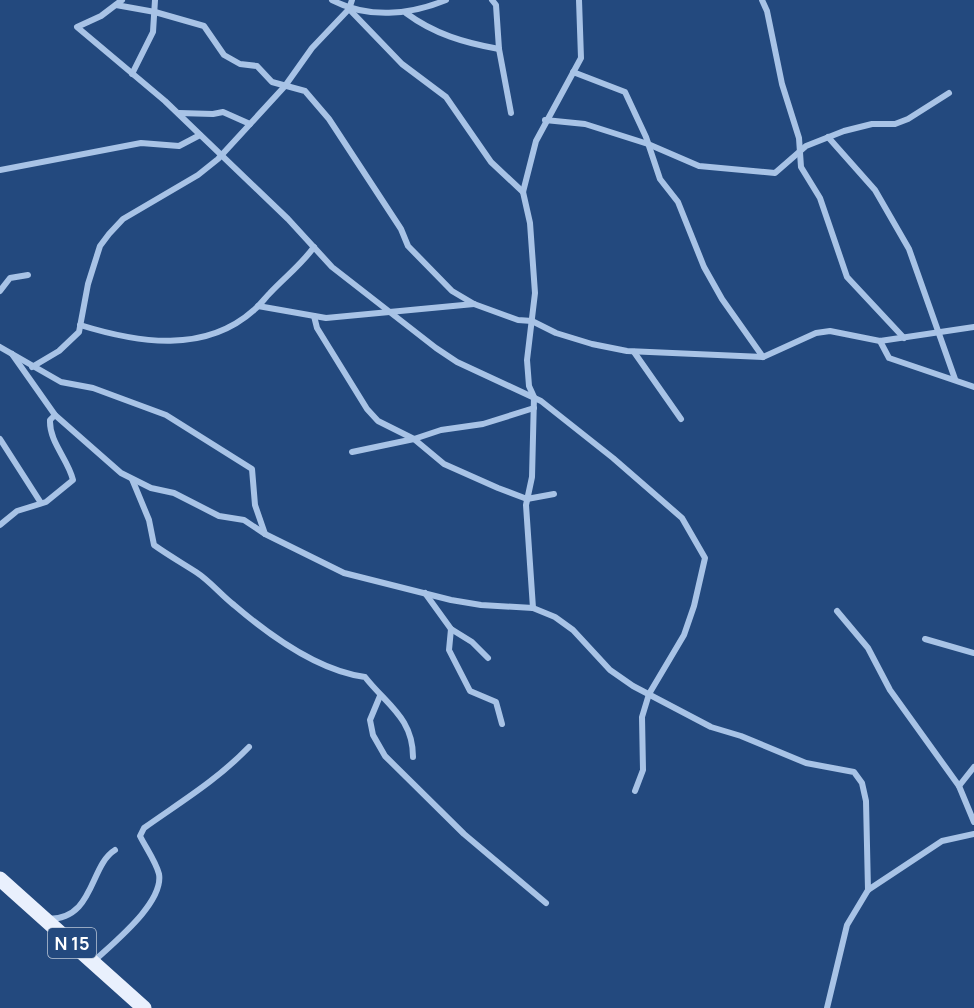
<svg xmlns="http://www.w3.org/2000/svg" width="974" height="1008" viewBox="0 0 974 1008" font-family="Manrope,sans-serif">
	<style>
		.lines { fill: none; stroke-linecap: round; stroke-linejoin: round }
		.street { stroke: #a8c3e6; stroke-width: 6 }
		.primary { stroke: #e9f0fd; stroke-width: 15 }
		.labels { text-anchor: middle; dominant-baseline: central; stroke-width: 5; stroke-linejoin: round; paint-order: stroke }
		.shield { fill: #23497e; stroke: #bdc8d8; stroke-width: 1.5 }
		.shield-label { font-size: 18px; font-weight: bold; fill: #fff }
	</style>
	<rect width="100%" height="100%" fill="#23497e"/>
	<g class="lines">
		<!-- street -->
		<g class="street">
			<polyline points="122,0 101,16 77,27 165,101 288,219 332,267 436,348 457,362 541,401 613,458 682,518 705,558 694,606 684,635 649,694 642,717 643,770 635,791"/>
			<path d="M332 0C368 19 410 15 446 0"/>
			<polyline points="492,0 496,5 499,49 511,113"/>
			<polyline points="762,0 767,11 782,84 799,138 801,167 820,198 847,277 904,338"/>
			<polyline points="116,5 155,12 204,26 224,55 240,64 257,66 272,82 305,91 329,119 401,229 408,246 452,291 474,304 518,320 532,321 556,333 592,344 627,351 763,357 816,333 830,331 880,341 974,327"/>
			<polyline points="349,9 402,64 446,97 491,162 523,192"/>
			<path d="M406 13C434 34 465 43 499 49"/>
			<polyline points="573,72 625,92 646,137 660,179 678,202 704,267 722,299 763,357"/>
			<polyline points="132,74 153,32 155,0"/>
			<polyline points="179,113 213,114 223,112 250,124"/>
			<polyline points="545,120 585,124 648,144 699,166 775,173 806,146 844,131 872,124 895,124 908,119 949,93"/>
			<polyline points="828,137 875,190 909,249 955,379"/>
			<polyline points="0,170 141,143 179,146 200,135"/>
			<polyline points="0,291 10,278 28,275"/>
			<polyline points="258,306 326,318 474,304"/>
			<polyline points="314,316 317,328 367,409 378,421 414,439 444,464 498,488 527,499 554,494"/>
			<path d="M80 325C138 343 205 354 254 310 260 305 265 298 270 293 285 277 301 265 314 247"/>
			<polyline points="880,341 889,358 974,387"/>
			<polyline points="0,347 61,382 93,388 166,415 252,469 255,505 265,534"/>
			<polyline points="634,352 681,419"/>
			<polyline points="12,354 55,415 121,473 151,488 174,493 219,516 244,520 265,534 344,573 451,600 481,605 533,608 555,617 573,630 610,670 633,686 711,727 741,736 806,763 854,772 862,783 866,801 868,890"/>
			<polyline points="32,367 59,351 79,332 88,284 100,246 109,234 123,219 198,175 218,159 285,86 312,48 349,9 352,0"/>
			<polyline points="0,439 41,503"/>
			<polyline points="352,452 414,439 441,430 483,424 534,408"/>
			<path d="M132 479 149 520 154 545C168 555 182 563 196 572 210 581 221 595 234 605 269 635 319 671 365 677 387 705 413 718 413 757"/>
			<path d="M0 525 17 511 46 502 73 480C68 459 49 442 50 420L55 415"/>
			<polyline points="425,593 451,629 449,650 470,691 496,702 502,724"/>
			<polyline points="533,608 526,505 532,477 534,397 529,386 527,360 535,293 530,223 523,192 536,141 581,58 579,0"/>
			<polyline points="837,611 868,648 890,690 959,786 974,822"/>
			<polyline points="451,629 472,642 488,658"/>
			<polyline points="925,639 974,653"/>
			<polyline points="380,696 370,720 373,735 385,756 464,834 546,903"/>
			<polyline points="959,786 974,767"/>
			<path d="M48 919C95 919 89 866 115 850"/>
			<path d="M93 962C113 943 164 903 159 874 156 862 146 848 140 836L144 828C182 801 216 781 249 747"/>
			<polyline points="827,1008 847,925 868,890 942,841 974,834"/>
		</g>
		<!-- primary -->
		<polyline class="primary" points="0,879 144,1008"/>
	</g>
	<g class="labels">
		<!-- shield labels -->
		<rect class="shield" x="48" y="928" width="48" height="30" rx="4.5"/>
		<g class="shield-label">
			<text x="72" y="943">N 15</text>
		</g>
	</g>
</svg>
